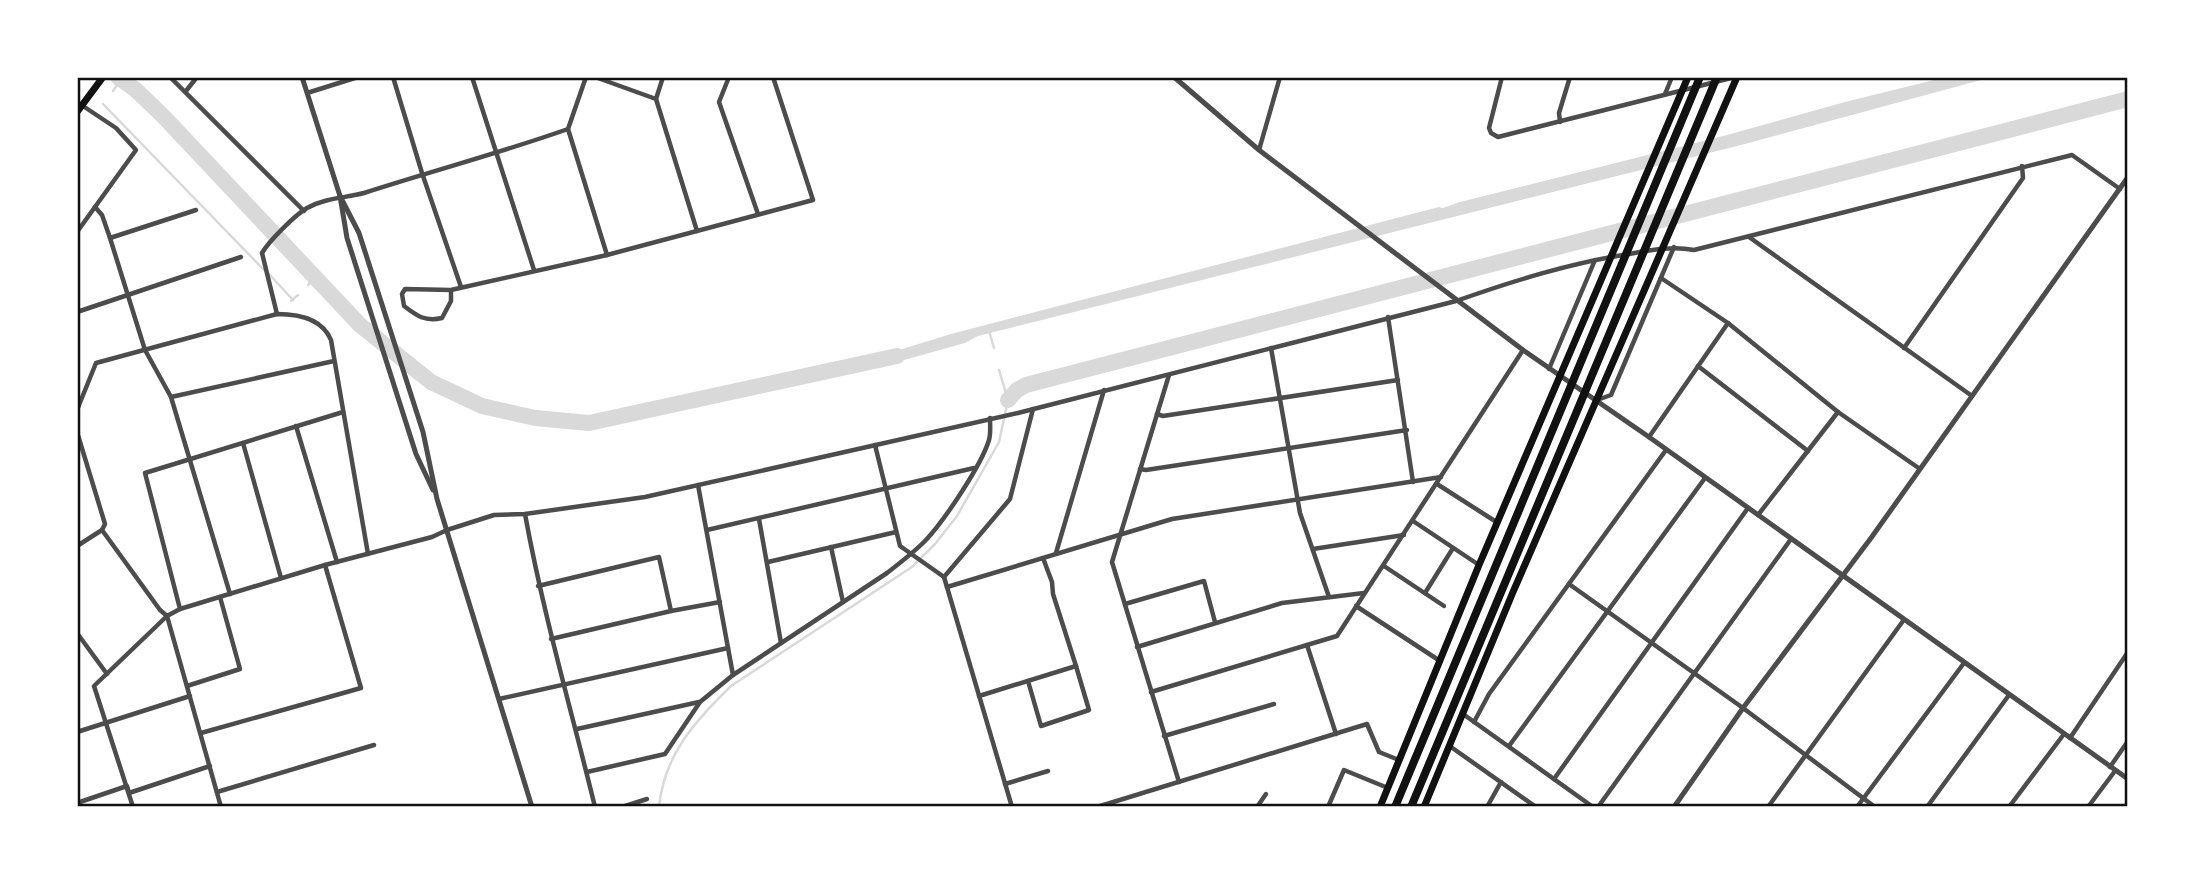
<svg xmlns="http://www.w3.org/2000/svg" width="2205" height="884" viewBox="0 0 2205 884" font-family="Mulish,sans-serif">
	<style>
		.water { fill: #d9d9d9 }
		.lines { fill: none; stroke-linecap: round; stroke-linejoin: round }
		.stream { stroke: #d9d9d9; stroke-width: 2.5 }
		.river { stroke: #d9d9d9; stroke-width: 16 }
		.minor { stroke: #4c4c4c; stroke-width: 4.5 }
		.tertiary { stroke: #4c4c4c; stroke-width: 5 }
		.primary { stroke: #111; stroke-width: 7 }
		.trunk { stroke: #111; stroke-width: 7 }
		.motorway { stroke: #111; stroke-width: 8 }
		.neatline { fill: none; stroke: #111; stroke-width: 2.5 }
	</style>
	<rect width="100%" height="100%" fill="#fff"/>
	<!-- water -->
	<polygon class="water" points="1946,77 1992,77 1741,145 978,336 965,343 879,367 876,357 951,334 1439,207 1443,208 1460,202 1727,135 1845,102"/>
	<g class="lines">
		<!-- stream -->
		<g class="stream">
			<polyline points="113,91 121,79"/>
			<polyline points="103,104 264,270"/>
			<polyline points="269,274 293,300"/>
			<polyline points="308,285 315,278"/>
			<polyline points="291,301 298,295"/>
			<polyline points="989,331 994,348"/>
			<path d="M659 807C664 755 695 721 731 686L912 567 935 544 957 516 999 442 1008 400 999 370"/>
		</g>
		<!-- river -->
		<g class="river">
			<polyline points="118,77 136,90 164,117 360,325 431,382 482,406 535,418 589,423 897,356"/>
			<polyline points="1008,400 1017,390 1026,385 2128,99"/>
		</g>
		<!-- minor -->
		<g class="minor">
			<polyline points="170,77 304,211"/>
			<polyline points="393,77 422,173 461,287"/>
			<polyline points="472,77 534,270"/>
			<polyline points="595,77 656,99"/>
			<polyline points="663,77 656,99 697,231"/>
			<polyline points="729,77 719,102 758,214"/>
			<polyline points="1502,77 1489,128 1491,133 1498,137 1735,77"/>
			<polyline points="186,91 197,77"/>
			<polyline points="307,93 358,77"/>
			<polyline points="1665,94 1672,77"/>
			<polyline points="77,102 116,128 136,150 77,232"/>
			<polyline points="1560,122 1559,113 1570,77"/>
			<polyline points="568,129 607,255"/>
			<polyline points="1259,150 1280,77"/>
			<polyline points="95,207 102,215 110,238 145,350 171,397 230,594"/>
			<polyline points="1749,237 1972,396"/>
			<polyline points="110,238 196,210"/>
			<polyline points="1661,278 1728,323 1838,412 1920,469"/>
			<path d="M451 290V301L442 318C425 322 417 316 404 306L402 294 405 289 451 290 607 255 813 200 773 77"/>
			<polyline points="77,312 241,257"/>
			<path d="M277 314 262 253C269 241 295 215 307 208 325 198 345 198 364 193 432 171 500 153 568 129L586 77"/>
			<polyline points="1388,317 1413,482"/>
			<polyline points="1271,348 1300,513 1329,597"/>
			<polyline points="1904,348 2023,178 2022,166"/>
			<polyline points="1698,366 1808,451"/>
			<polyline points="1549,369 1595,260"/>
			<polyline points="1169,375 1112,562 1179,782"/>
			<polyline points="171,397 334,361"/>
			<polyline points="1597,400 1611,395 1674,247"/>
			<path d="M77 410 96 363 277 314C298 314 322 318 331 340L368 554"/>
			<polyline points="1157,414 1163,416 1398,380"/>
			<polyline points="296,426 337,562"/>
			<polyline points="77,432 105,524 102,530 77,546"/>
			<polyline points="1649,437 1728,323"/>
			<polyline points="243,443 281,578"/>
			<polyline points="875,445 900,546 944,577 1012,807"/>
			<polyline points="1140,469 1146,470 1407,430"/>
			<polyline points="1437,484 1498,523"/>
			<polyline points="698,485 733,675"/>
			<path d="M525 514C543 613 571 709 595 807"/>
			<polyline points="1758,515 1838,412"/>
			<polyline points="759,519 781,643"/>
			<polyline points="1413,521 1479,565"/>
			<polyline points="102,530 160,610 167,616 94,686 133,807"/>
			<polyline points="707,530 974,468"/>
			<polyline points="831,547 843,602"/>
			<polyline points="1313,549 1404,535"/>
			<polyline points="1056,553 1104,390"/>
			<polyline points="768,562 896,532"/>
			<polyline points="1384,566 1444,606"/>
			<polyline points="944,577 1010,499 1033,409"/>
			<polyline points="1569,584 1743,708 1875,807"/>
			<polyline points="538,586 659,557 671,611"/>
			<polyline points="947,587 1172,519 1441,477"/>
			<polyline points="1425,593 1453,548"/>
			<polyline points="1125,604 1204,581 1215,622"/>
			<polyline points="1356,606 1440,661"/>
			<polyline points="180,609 145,473 343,412"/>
			<polyline points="77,633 107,674"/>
			<polyline points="551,639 671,611 720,602"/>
			<polyline points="1307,645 1336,734"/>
			<polyline points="1137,647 1282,603 1364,593"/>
			<polyline points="1028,681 1041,726 1089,710 1076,666"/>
			<polyline points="187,686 240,669 220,597"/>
			<polyline points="1151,692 1337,636 1523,350"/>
			<polyline points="979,696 1076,666 1053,594 1052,582 1043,558"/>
			<polyline points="499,699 728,648"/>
			<polyline points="1463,714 1593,807"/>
			<polyline points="1474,722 1489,694 1666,450"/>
			<polyline points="577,729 699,702"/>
			<polyline points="77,732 190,696"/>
			<polyline points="201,733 361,688 325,565"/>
			<polyline points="1164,736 1274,704"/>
			<polyline points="2070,738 2128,652"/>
			<polyline points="1509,746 1705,478"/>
			<polyline points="1451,747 1536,807"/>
			<polyline points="2110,767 2128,741"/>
			<path d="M587 772 665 754 700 702 733 675 887 573C900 563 913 553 925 541 944 521 981 466 989 440 991 433 990 425 990 418"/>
			<polyline points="1554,779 1748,508"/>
			<polyline points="1005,784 1048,771"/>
			<polyline points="217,792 374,745"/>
			<polyline points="77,803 127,786 129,793 210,766"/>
			<path d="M221 807 167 616 180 609 325 565 432 537 447 530 494 515 525 514 645 497 1018 413 1456 301C1513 281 1570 263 1629 254 1652 250 1672 246 1694 250L2072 155 2120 189"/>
			<polyline points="622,807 647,799"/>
			<polyline points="1097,807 1367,724 1379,752 1399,760"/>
			<polyline points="1257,807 1266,794"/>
			<polyline points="1328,807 1344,770 1388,788"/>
			<polyline points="1487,807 1501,782"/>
			<polyline points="1598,807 1791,539"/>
			<polyline points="1768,807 1903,621"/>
			<polyline points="1857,807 1964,663"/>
			<polyline points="1927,807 2009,695"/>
			<polyline points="2009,807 2064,734"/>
			<polyline points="2088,807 2115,771"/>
		</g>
		<!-- tertiary -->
		<g class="tertiary">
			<polyline points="302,77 340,196 347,238 416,454 433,490"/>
			<polyline points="1174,77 1259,150 1523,350 1649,437 2128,779"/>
			<polyline points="340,196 359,233 423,432 437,499 532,807"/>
			<polyline points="1674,807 1743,708 1871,538 2128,177"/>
		</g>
		<!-- primary -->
		<polyline class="primary" points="77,112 103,77"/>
		<!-- trunk -->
		<g class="trunk">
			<polyline points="1380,807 1479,565 1688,77"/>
			<polyline points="1424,807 1513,592 1737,77"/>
		</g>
		<!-- motorway -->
		<g class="motorway">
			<polyline points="1395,807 1700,77"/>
			<polyline points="1411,807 1717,77"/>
		</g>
	</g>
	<!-- border -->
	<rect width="2205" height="884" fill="none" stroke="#ffffff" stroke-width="158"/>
	<rect x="79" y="79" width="2047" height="726" class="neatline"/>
</svg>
